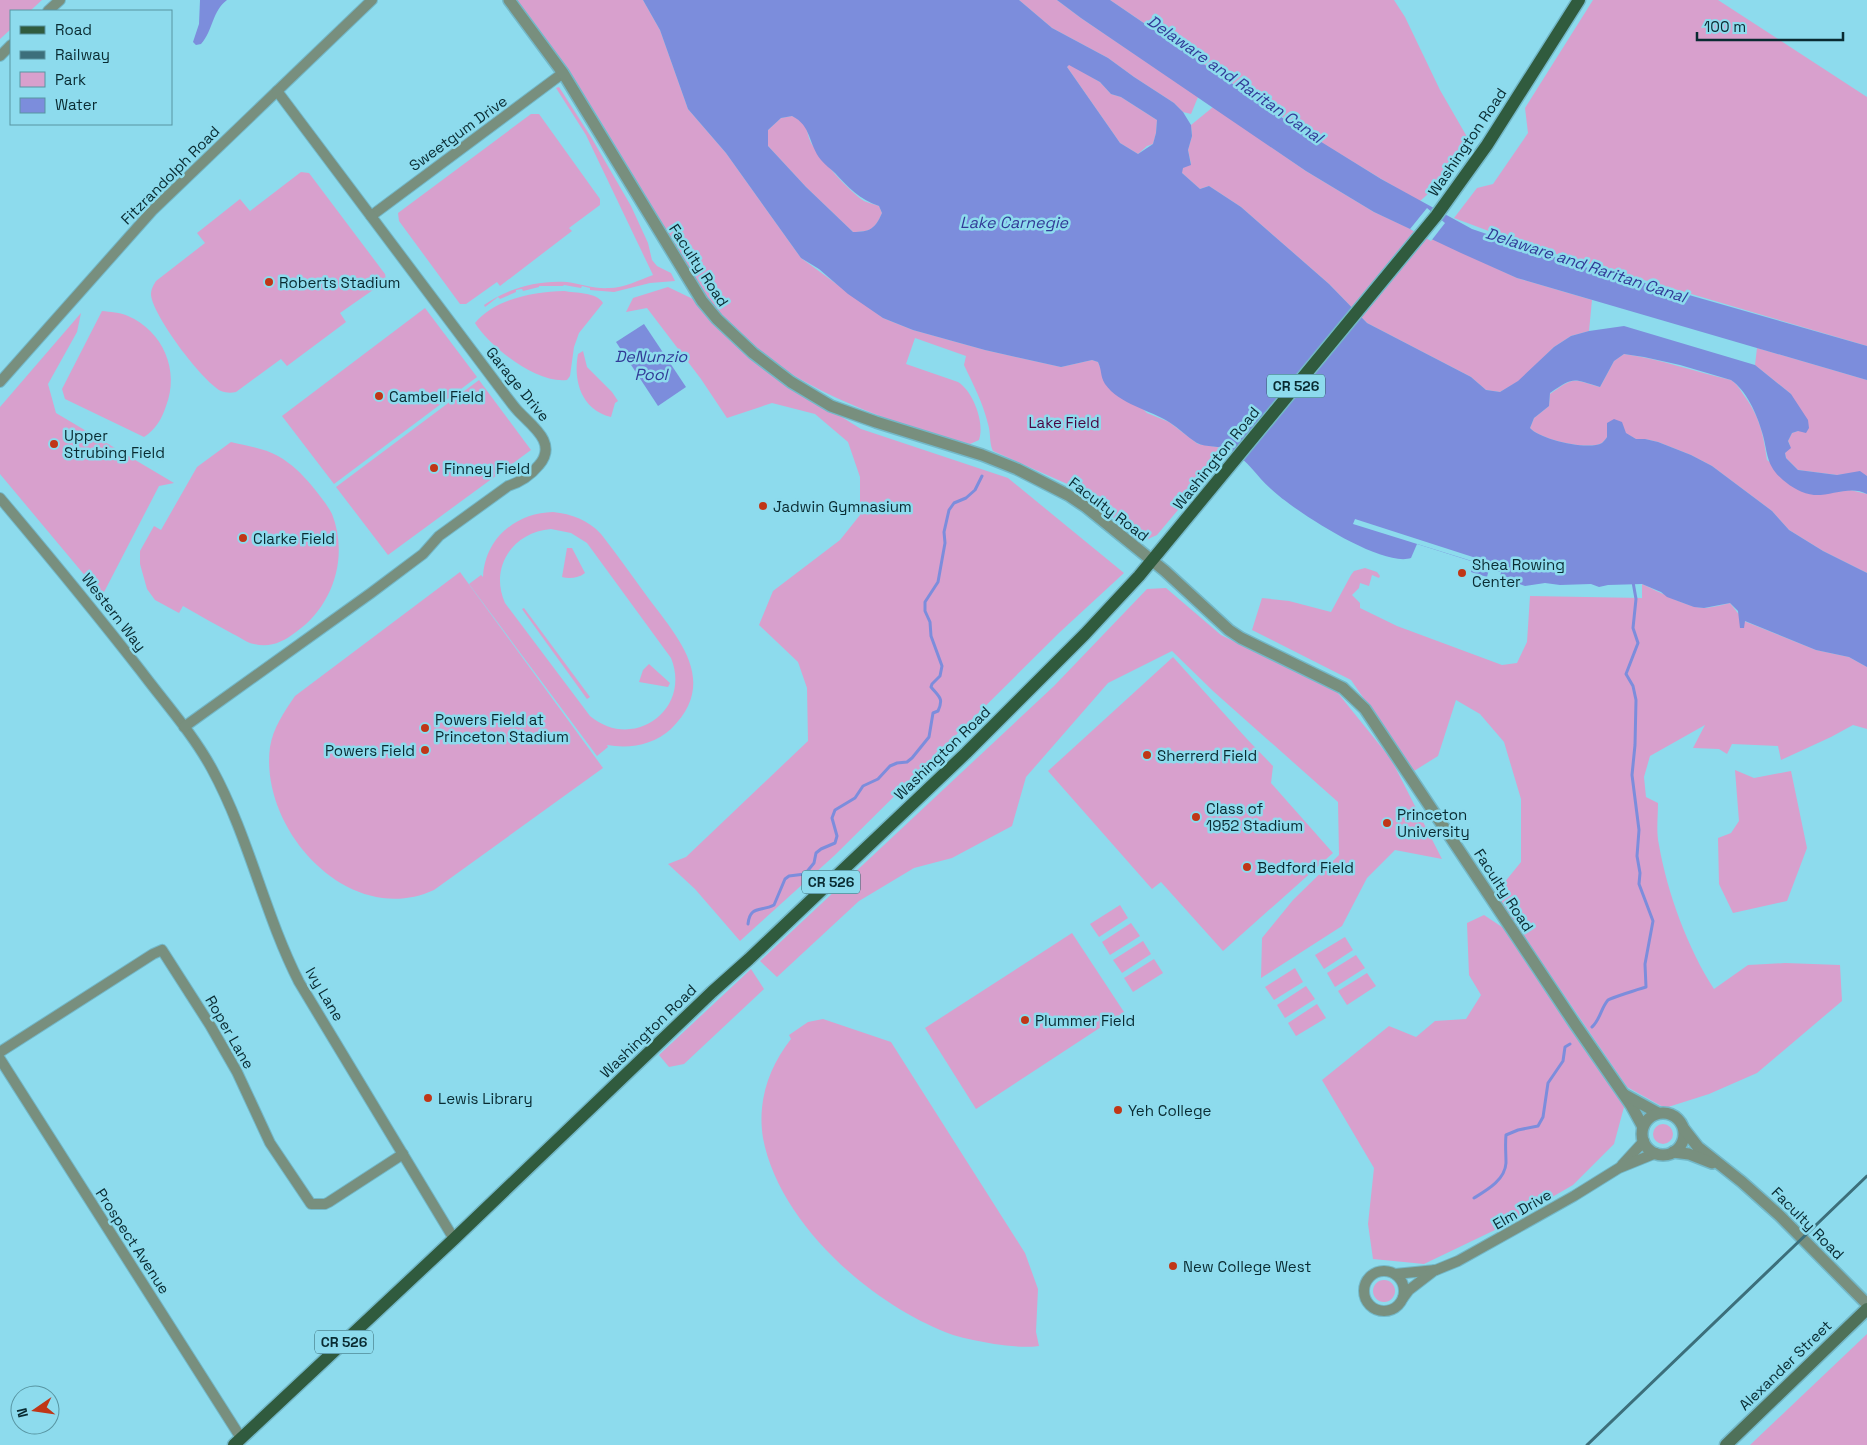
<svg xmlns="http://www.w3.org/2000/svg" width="1867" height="1445" viewBox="0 0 1867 1445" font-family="'Space Grotesk',sans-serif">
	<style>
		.green { fill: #d8a0cd; fill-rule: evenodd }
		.water { fill: #7c8ddc; fill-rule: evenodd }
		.pier { fill: #8ddbed }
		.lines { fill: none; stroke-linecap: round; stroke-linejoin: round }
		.stream { stroke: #7c8ddc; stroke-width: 3 }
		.minor-casing { stroke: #73b8c8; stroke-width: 12 }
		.tertiary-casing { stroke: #73b8c8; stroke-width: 14 }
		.secondary-casing { stroke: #73b8c8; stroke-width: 15 }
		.primary-casing { stroke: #73b8c8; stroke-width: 15 }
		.minor { stroke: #788f7e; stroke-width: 10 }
		.tertiary { stroke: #788f7e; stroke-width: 11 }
		.secondary { stroke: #4f7159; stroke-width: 12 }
		.primary { stroke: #305b3e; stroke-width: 12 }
		.rail { stroke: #3c6f7b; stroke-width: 3 }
		.poi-dot { fill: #c03617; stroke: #8ddbed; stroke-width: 2 }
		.labels { text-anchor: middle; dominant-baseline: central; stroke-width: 5; stroke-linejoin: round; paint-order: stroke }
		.shield { fill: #8ddbed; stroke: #31606a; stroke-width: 1 }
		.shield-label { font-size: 14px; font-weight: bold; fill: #092b32 }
		.street-label { font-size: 15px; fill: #092b32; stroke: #8ddbed }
		.poi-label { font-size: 15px; fill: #092b32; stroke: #8ddbed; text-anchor: start }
		.park-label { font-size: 15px; fill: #490541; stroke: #8ddbed }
		.water-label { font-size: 16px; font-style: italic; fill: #323b97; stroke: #8ddbed }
	</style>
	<rect width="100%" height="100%" fill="#8ddbed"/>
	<!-- green -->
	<g class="green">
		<polygon points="0,0 42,0 30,11 11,11 11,29 0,39"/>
		<path d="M515 0H643L660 30 688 109 726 153 801 258 883 318 913 330 985 350 1061 367 1092 360 1098 362 1100 367 1147 413 1169 422 1198 444 1229 449 1157 535 1148 539 1141 536 1139 539 1090 498 1074 487 993 451C989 443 991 433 988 424 983 403 973 384 964 365L966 356 915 338 906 364 958 382C973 391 985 423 979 440L970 444C884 421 790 388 726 323 718 315 712 305 705 296L595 112Z"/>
		<polygon points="1019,0 1057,0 1081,18 1198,97 1191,114 1183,112 1174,103 1134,77 1108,58 1052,28"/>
		<path d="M1110 0H1394L1405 17 1440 90 1470 142 1452 173 1420 201C1312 141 1212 69 1110 0Z"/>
		<polygon points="1593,0 1718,0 1867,97 1867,346 1526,245 1454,218 1477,188 1493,184 1528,133 1525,108"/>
		<polygon points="1069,64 1100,82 1111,94 1121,97 1157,120 1156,133 1153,144 1147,146 1138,154 1120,143 1067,67"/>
		<path d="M559 87 591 137 631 206 648 243 652 260 657 266 671 273 675 281 650 283 614 292 590 290V288L582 286 581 288 564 285 563 286H539V287L523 291 522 289 516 290V292L500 299 498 297 485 307 484 305C508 288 538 280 567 282 581 284 595 289 609 288 624 288 639 280 653 275L586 135 556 88Z"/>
		<polygon points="1213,107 1306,171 1374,212 1517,278 1592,300 1589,331 1571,336 1554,347 1519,381 1500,392 1486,390 1471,377 1367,323 1329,284 1241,207 1209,186 1200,189 1182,173 1182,168 1191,164 1188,150 1192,136 1191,125"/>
		<polygon points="531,114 539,114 600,199 600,205 569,228 572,231 500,286 497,282 466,304 460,304 399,221 398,213"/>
		<path d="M792 116C812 125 804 132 813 146 823 162 849 191 864 201 868 203 874 204 879 206L882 213C875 229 871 232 853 232L806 187 768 146V130L781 118Z"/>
		<path d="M301 172 309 173 385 274 386 279 383 283 340 313 346 322 287 366 281 359 236 392C231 393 226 393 221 391 202 381 153 316 151 295 151 289 153 286 156 281L205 243 197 233 240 199 250 211Z"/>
		<polygon points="668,287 693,299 746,354 795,388 861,429 1008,478 1124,573 1060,632 835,855 740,941 695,889 668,864 686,857 808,741 807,688 798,662 759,625 773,591 840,540 860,515 860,477 848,442 815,414 772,403 727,418 701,379 647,308 626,312 633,298"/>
		<path d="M564 291C575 293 597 292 603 303L579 333 574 347 570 376 567 380C537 384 490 347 475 323 496 298 534 292 564 291Z"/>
		<polygon points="425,308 477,377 334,484 282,416"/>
		<path d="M102 311C110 312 120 312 128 316 163 331 180 371 166 406 162 419 155 430 144 437L65 399 62 389Z"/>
		<polygon points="81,313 77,332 48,384 56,413 174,483 159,486 102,596 0,474 0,407"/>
		<polygon points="1757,348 1867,380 1867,476 1860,472 1837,475 1798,470 1786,458 1785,453 1790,445 1788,441 1792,433 1798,431 1791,394 1755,365"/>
		<path d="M583 351 587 367 612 392 618 401 615 403 611 417C581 410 573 380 578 354Z"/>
		<path d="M1624 354C1661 359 1695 372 1731 380 1737 384 1739 388 1743 394 1760 417 1763 433 1767 460L1815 495 1850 490 1867 494V573L1823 551 1789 530 1772 511 1712 466 1691 455 1658 442 1645 439H1636L1607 423V437C1606 439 1604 441 1602 443 1588 451 1539 439 1530 428L1534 418 1549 406 1550 394C1575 376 1572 379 1600 387L1614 361Z"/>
		<polygon points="479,380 531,450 388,555 336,487"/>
		<path d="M231 442C246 446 264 448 278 456 292 464 302 474 312 486 319 495 327 504 332 514 349 557 333 606 296 632 283 642 270 648 254 644 247 643 240 637 233 634 217 625 200 616 183 606L179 613 155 600 147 589 140 564V551L154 526 161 530 197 467Z"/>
		<path d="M553 512C572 514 588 520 601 534 618 556 633 577 649 599 679 639 719 682 671 729 653 745 630 749 607 745L608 747 597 756 469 584 481 575 483 577C485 538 516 513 553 512ZM551 529 571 533 587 543 671 658C692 710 633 752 590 716L505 603C489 567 513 532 551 529Z"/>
		<path d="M567 548H572L585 573C579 578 569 579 562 577Z"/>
		<path d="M1365 568 1377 572 1380 576 1379 578 1372 575 1369 586 1360 583 1359 588 1352 595 1360 603V608L1397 626 1502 665 1517 663 1527 642 1530 596 1642 598V584C1658 591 1689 609 1706 608 1714 607 1722 605 1730 603L1744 621 1816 650 1849 657 1867 667V729L1853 725 1831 737 1781 760 1778 746 1732 744 1727 754 1719 749 1693 748 1705 725 1650 756 1644 777 1646 797 1658 803C1658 817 1656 832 1659 845 1667 892 1688 949 1714 989L1748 965 1785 963 1840 965 1842 1001 1757 1073 1709 1094 1665 1108 1627 1087 1495 894 1521 862V799L1504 742 1480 714 1456 700 1438 756 1414 771 1351 680 1252 630 1262 598 1289 601 1331 612 1351 575 1354 571Z"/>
		<path d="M460 572 603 768 434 890C349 929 259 830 270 747 273 728 284 712 295 696Z"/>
		<polygon points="1166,588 1221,635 1337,692 1391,759 1442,859 1395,850 1367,878 1342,926 1261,978 1262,938 1293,900 1339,855 1338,802 1213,691 1172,651 1108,683 1026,777 1012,826 952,858 914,868 859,901 777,977 760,961 1054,686 1147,589"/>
		<polygon points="524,608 590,697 587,699 522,609"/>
		<polygon points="1173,657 1247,739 1273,766 1271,783 1333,853 1223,951 1161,882 1152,889 1048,771"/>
		<polygon points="649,664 670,683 668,687 639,682 643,670"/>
		<polygon points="1735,770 1754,778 1791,771 1807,848 1787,901 1733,913 1719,884 1718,838 1731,833 1739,821"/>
		<polygon points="1120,905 1128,918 1099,937 1090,924"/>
		<polygon points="1484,915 1508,931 1620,1095 1624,1107 1614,1144 1573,1185 1497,1229 1424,1264 1373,1259 1368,1224 1374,1168 1322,1080 1389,1026 1416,1037 1435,1021 1466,1019 1481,995 1469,975 1467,923"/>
		<polygon points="1131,923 1140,936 1110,955 1102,942"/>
		<polygon points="1072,933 1124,1012 976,1109 925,1028"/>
		<polygon points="1345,937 1353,950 1324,969 1315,955"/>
		<polygon points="1143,941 1151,954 1122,973 1113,960"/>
		<polygon points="1356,955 1365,968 1335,987 1327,973"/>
		<polygon points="1154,959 1163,973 1133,992 1124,978"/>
		<polygon points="1295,968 1303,982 1274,1000 1265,987"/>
		<polygon points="751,969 764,989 684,1064 669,1067 659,1055"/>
		<polygon points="1367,973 1376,986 1347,1005 1338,991"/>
		<polygon points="1306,986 1315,999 1285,1018 1277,1005"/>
		<polygon points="1317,1004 1326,1018 1296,1036 1288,1023"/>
		<path d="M823 1019 891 1042 1025 1253 1038 1289 1036 1332 1039 1346C1024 1348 1009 1346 994 1344 980 1341 966 1339 953 1335 873 1306 779 1224 763 1138 757 1101 769 1067 791 1039L789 1035 808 1022Z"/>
		<circle cx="1663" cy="1134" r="10"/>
		<circle cx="1384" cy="1291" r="11"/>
		<polygon points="1867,1334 1867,1445 1750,1445"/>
	</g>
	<!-- water -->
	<g class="water">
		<path d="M200 0H227C212 11 213 31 201 44L196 45 193 42 199 24Z"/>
		<path d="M643 0H1019L1052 28 1108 58 1134 77 1174 103 1183 112 1191 125 1192 136 1188 150 1191 165 1183 168 1182 173 1200 189 1209 186 1241 207 1329 284 1367 323 1471 377 1486 390 1500 392 1518 381 1554 347 1571 336 1589 331 1624 326 1755 365 1791 394 1808 420 1809 428 1806 433 1798 431 1792 433 1788 441 1791 448 1785 453 1786 458 1798 470 1837 475 1860 471 1867 476V494C1851 485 1831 496 1814 495 1803 494 1791 487 1783 480 1765 465 1768 451 1762 432 1757 414 1746 390 1731 380L1680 365 1644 357 1624 354 1614 361 1600 387C1572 379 1575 376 1550 393L1549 406 1534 418 1530 428C1539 439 1588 451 1602 443 1604 441 1606 439 1607 437V423L1614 419 1622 422 1626 433 1636 439H1645L1658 442 1691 455 1712 466 1772 511 1789 530 1823 551 1867 573V667L1849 657 1816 650 1745 621 1744 628H1740L1738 611 1730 603 1704 608 1694 607 1667 597 1661 592 1642 584 1608 585 1599 587 1591 584 1560 585 1545 583 1525 586 1500 577 1501 572 1489 569 1487 577 1471 572 1474 562 1417 544 1411 558C1382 568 1293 510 1271 489 1256 476 1249 461 1230 450 1220 445 1206 448 1197 443 1187 437 1179 428 1169 422 1150 410 1119 404 1105 384 1100 376 1102 370 1098 362L1092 360 1061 367 985 350 913 330 883 318 848 294 819 269 801 258 726 153 688 109 660 30ZM1069 65 1100 82 1111 94 1121 97 1157 120 1156 133 1153 144 1138 154 1120 143 1067 67ZM792 116C812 126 808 144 821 160 825 165 831 169 835 173 849 188 859 199 879 206L882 213C875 229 870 232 853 232L806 187 768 146V130L781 118Z"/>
		<polygon points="1057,0 1110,0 1281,117 1381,179 1472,229 1581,266 1675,291 1867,346 1867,380 1517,278 1461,253 1374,212 1306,171 1081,18"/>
		<polygon points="644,324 686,387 658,406 616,342"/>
	</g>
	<!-- pier -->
	<g class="pier">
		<polygon points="1427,208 1445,223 1431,241 1410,229"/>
		<polygon points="1355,519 1476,558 1475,562 1353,524"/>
	</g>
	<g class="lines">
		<!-- stream -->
		<g class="stream">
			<path d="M748 924C750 905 761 912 774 905L785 879 789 876 805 874 814 863 816 853 821 849 835 843 837 836 832 818 835 810 855 798 863 786 878 779 890 766 897 763 907 762 912 758 929 737 933 713 938 711C944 698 939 697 931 687L932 684 940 676 942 666 931 636 930 622 925 611V602L938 582 945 543 944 532 949 510 954 503 966 498 975 490 982 476"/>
			<path d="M1592 1027C1600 1020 1601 1008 1608 1000 1611 998 1639 989 1646 987L1645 964 1653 921 1639 884 1640 873 1637 856 1639 830 1632 775 1635 745 1636 700 1633 686 1626 674 1638 643 1633 628 1636 599 1633 582"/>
			<path d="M1474 1198C1487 1190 1505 1180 1506 1163 1506 1154 1505 1145 1506 1135L1518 1130 1538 1126 1543 1117 1548 1083 1563 1061 1565 1047 1570 1044"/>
		</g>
		<!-- minor casing -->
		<g class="minor-casing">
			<g id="minor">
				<polyline points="48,11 60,0"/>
				<polyline points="0,56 11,45"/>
				<polyline points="371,216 563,73"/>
				<polyline points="0,382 152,211 372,0"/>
				<path d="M0 498C48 555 95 612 141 671 165 703 193 734 212 769 249 837 264 913 299 982L454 1239"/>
				<path d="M184 727 371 593 423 554 439 536 508 486C521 482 530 476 539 465 558 443 532 426 518 411 514 407 510 401 506 396L277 91"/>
				<polyline points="0,1052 153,954 162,950 210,1025 237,1072 270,1143 311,1204 325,1204 329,1202 403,1154"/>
				<polyline points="0,1059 241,1438"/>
				<polyline points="1622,1165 1644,1141"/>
				<circle cx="1384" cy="1291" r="20"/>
				<polyline points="1395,1274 1436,1270 1458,1261 1574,1196 1619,1168 1656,1153"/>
				<polyline points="1403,1298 1409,1290 1435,1270"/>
			</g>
		</g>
		<!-- tertiary casing -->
		<g class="tertiary-casing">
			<g id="tertiary">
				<polyline points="509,0 563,73 702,301 717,319 753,353 791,382 831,406 876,422 982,455 1017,469 1068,495 1086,507 1165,571 1229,630 1241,638 1343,688 1365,709 1575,1024 1631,1105 1643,1127"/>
				<polyline points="1625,1095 1658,1113"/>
				<circle cx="1663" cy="1134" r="21"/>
				<polyline points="1684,1129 1698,1147 1742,1182 1780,1216 1867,1304"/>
				<polyline points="1673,1152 1689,1154 1712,1163"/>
			</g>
		</g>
		<!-- secondary casing -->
		<g class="secondary-casing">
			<polyline id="secondary" points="1726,1445 1867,1309"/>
		</g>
		<!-- primary casing -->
		<g class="primary-casing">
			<polyline id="primary" points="234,1445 454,1239 712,992 749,959 966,753 1085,634 1139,576 1436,216 1487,145 1579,0"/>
		</g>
		<!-- minor -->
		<use href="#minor" class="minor"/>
		<!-- tertiary -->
		<use href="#tertiary" class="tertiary"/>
		<!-- secondary -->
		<use href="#secondary" class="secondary"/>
		<!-- primary -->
		<use href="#primary" class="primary"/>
		<!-- rail -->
		<polyline class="rail" points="1587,1445 1867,1176"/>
	</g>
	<!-- markers -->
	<g class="poi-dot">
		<circle cx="269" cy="282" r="5"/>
		<circle cx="379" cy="396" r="5"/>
		<circle cx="54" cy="444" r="5"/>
		<circle cx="434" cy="468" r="5"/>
		<circle cx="763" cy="506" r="5"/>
		<circle cx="243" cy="538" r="5"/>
		<circle cx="1462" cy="573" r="5"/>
		<circle cx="425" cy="728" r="5"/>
		<circle cx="425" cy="750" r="5"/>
		<circle cx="1147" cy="755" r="5"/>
		<circle cx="1196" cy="817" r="5"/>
		<circle cx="1387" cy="823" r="5"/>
		<circle cx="1247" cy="867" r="5"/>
		<circle cx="1025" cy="1020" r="5"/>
		<circle cx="428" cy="1098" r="5"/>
		<circle cx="1118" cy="1110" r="5"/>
		<circle cx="1173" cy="1266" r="5"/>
	</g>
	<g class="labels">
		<!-- shield labels -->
		<g class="shield">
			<rect x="1267" y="374.5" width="58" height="23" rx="4"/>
			<rect x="802" y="870.5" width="58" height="23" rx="4"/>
			<rect x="315" y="1330.5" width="58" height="23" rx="4"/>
		</g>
		<g class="shield-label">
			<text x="1296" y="386">CR 526</text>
			<text x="831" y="882">CR 526</text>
			<text x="344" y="1342">CR 526</text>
		</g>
		<!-- street labels -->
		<g class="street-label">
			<text transform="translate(458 133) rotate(-36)">Sweetgum Drive</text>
			<text transform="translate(1467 142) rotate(-56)">Washington Road</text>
			<text transform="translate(170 175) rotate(-45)">Fitzrandolph Road</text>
			<text transform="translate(699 265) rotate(57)">Faculty Road</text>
			<text transform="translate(518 384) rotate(51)">Garage Drive</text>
			<text transform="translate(1216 458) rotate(-51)">Washington Road</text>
			<text transform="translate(1109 509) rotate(37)">Faculty Road</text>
			<text transform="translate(114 612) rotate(52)">Western Way</text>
			<text transform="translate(942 753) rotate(-44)">Washington Road</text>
			<text transform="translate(1504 890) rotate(57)">Faculty Road</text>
			<text transform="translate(325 994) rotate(59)">Ivy Lane</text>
			<text transform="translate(648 1031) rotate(-44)">Washington Road</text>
			<text transform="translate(230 1032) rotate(60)">Roper Lane</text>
			<text transform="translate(1522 1209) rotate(-30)">Elm Drive</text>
			<text transform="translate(1808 1223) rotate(45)">Faculty Road</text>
			<text transform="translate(133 1241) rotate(57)">Prospect Avenue</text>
			<text transform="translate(1785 1365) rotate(-44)">Alexander Street</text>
		</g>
		<!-- poi labels -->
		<g class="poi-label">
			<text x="279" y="282">Roberts Stadium</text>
			<text x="389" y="396">Cambell Field</text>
			<text x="64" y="435">Upper<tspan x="64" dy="17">Strubing Field</tspan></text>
			<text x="444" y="468">Finney Field</text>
			<text x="773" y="506">Jadwin Gymnasium</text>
			<text x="253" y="538">Clarke Field</text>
			<text x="1472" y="564">Shea Rowing<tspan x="1472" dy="17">Center</tspan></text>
			<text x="435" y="719">Powers Field at<tspan x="435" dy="17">Princeton Stadium</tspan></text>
			<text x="415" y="750" text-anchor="end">Powers Field</text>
			<text x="1157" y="755">Sherrerd Field</text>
			<text x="1206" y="808">Class of<tspan x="1206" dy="17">1952 Stadium</tspan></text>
			<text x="1397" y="814">Princeton<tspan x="1397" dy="17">University</tspan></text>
			<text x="1257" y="867">Bedford Field</text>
			<text x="1035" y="1020">Plummer Field</text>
			<text x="438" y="1098">Lewis Library</text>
			<text x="1128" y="1110">Yeh College</text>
			<text x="1183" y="1266">New College West</text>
		</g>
		<!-- park labels -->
		<g class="park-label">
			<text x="1064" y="422">Lake Field</text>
		</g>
		<!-- water labels -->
		<g class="water-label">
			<text transform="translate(1235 79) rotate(35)">Delaware and Raritan Canal</text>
			<text x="1014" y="222">Lake Carnegie</text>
			<text transform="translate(1586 265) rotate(18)">Delaware and Raritan Canal</text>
			<text x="651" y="356">DeNunzio<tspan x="651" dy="18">Pool</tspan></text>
		</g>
	</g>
	<!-- legend -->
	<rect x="10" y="10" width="162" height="115" fill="#8ddbed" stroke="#5895a2"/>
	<rect x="20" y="26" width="25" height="8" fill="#305b3e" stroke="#5895a2"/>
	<text x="55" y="35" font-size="15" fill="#092b32">Road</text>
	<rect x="20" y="51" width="25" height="8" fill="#3c6f7b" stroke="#5895a2"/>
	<text x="55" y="60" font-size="15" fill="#092b32">Railway</text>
	<rect x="20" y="72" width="25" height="15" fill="#d8a0cd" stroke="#5895a2"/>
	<text x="55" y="85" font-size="15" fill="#092b32">Park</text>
	<rect x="20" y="98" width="25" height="15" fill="#7c8ddc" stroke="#5895a2"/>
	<text x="55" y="110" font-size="15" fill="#092b32">Water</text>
	<!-- north arrow -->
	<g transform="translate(35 1410) rotate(257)"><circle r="24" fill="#8ddbed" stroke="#5895a2"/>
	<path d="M0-4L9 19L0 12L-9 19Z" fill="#c03617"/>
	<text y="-8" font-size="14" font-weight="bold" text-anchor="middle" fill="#092b32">N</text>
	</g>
	<!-- scale -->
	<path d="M1697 32v8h146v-8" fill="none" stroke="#092b32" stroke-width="2.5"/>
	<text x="1704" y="32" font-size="15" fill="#092b32" stroke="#8ddbed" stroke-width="4" paint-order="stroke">100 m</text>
</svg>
